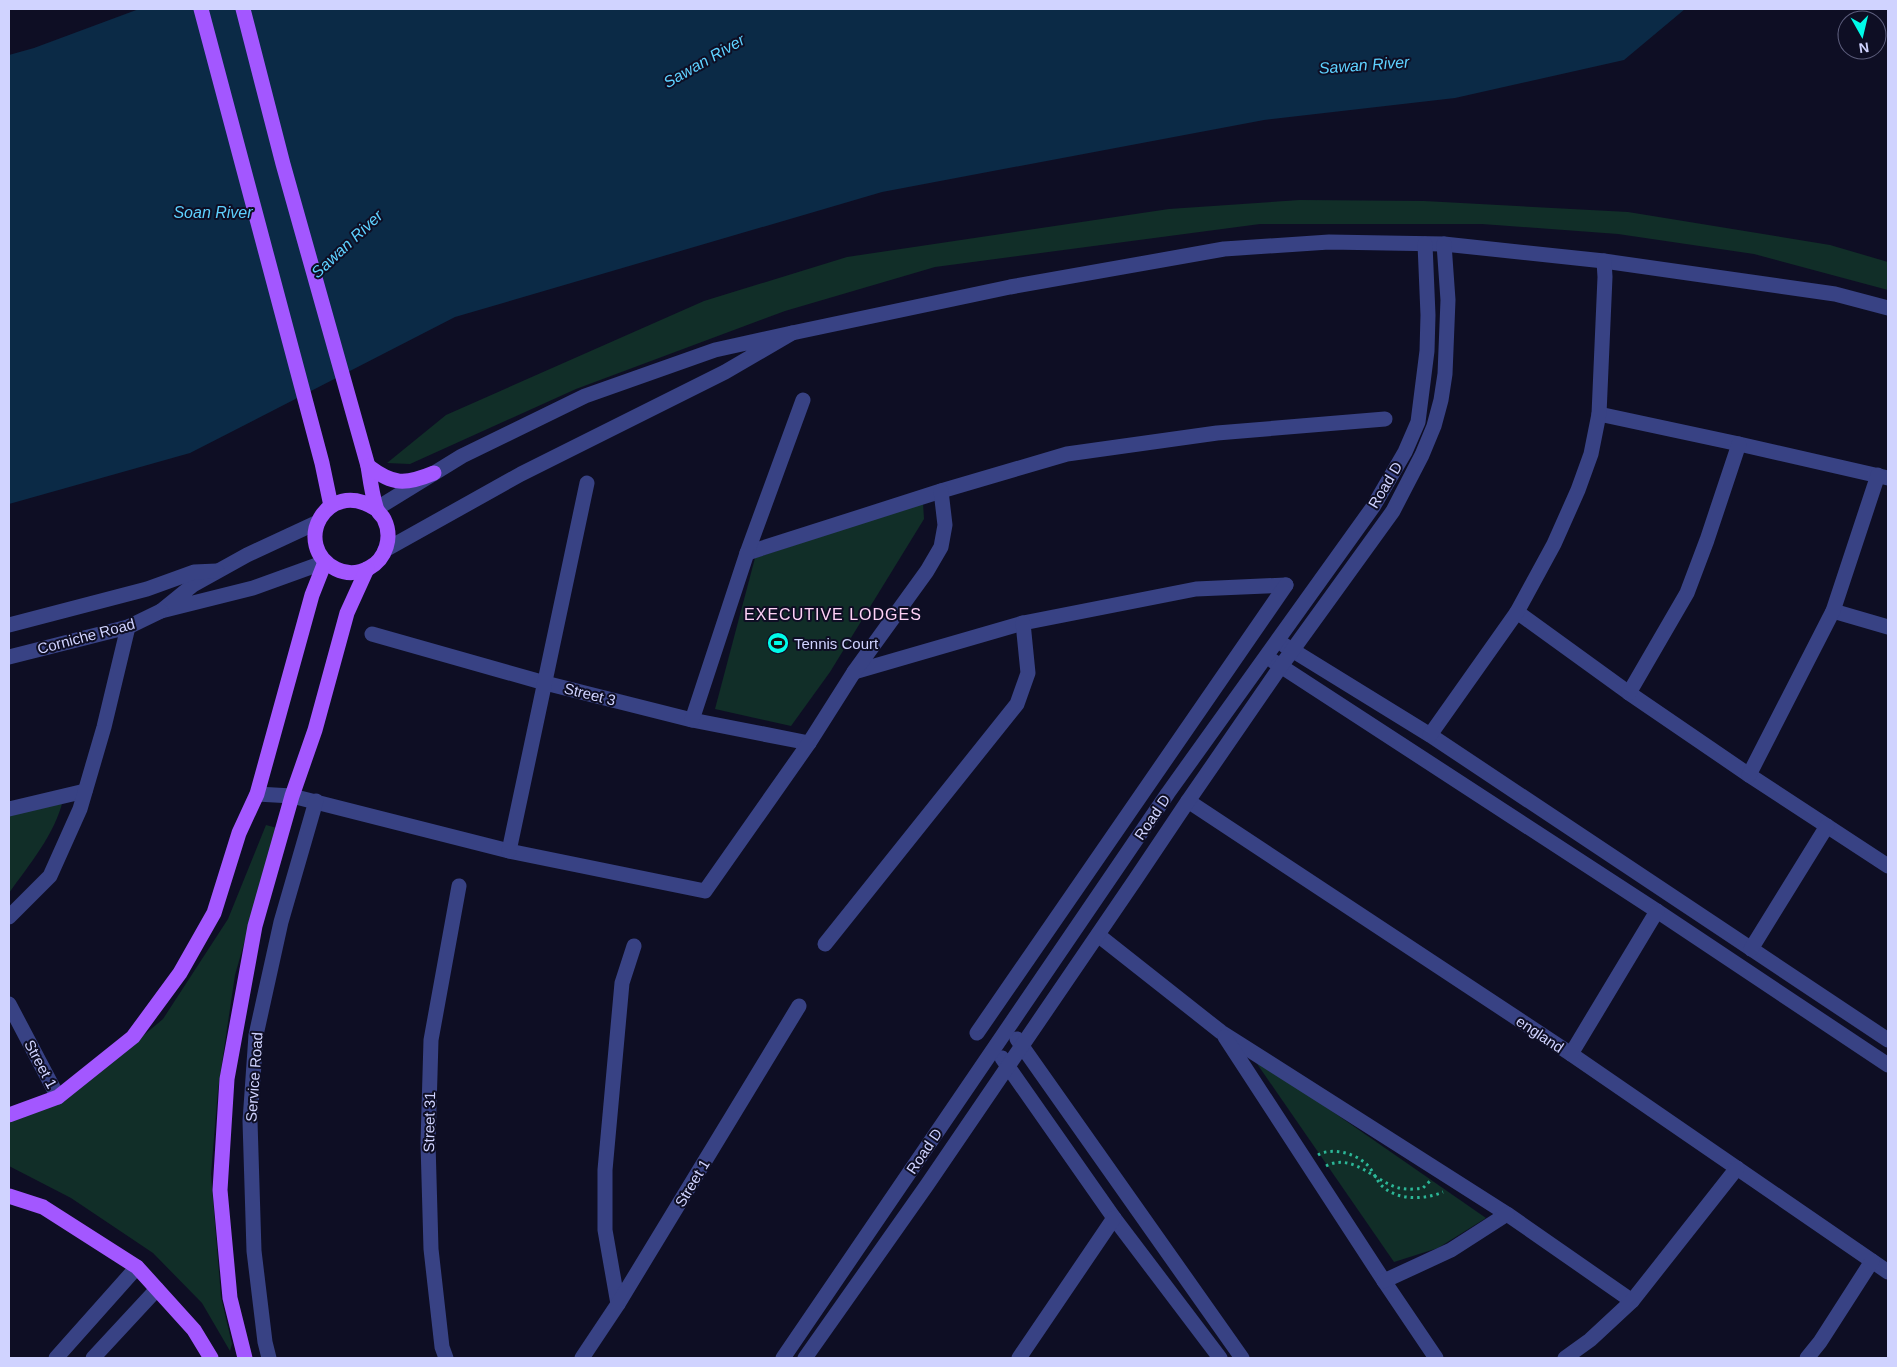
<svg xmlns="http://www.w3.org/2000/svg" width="1897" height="1367" viewBox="0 0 1897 1367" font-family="Arial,sans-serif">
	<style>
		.green { fill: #112e28 }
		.water { fill: #0b2a46 }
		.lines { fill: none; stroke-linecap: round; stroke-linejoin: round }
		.path { stroke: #2cb797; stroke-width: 3; stroke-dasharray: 2.5 4; stroke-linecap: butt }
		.minor { stroke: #384284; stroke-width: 15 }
		.major { stroke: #a357ff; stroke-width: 15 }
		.labels { text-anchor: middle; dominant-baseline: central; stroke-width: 4; stroke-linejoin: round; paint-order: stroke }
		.street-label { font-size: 15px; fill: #d0d3ff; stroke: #0e0e24 }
		.poi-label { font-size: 15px; fill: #d0d3ff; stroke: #0e0e24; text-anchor: start }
		.water-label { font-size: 16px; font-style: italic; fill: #5ed1ff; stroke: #0e0e24 }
		.neighbourhood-label { font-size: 16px; letter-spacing: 1px; fill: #ffd2f7; stroke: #0e0e24 }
	</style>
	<rect width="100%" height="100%" fill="#0e0e24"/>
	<!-- green -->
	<g class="green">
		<polygon points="1300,200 1424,201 1628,212 1830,245 1888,262 1888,290 1754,254 1618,234 1482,224 1260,224 935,267 785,311 576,389 410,464 387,463 446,415 704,301 847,257 1169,209"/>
		<polygon points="923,503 924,519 830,672 791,726 715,709 755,558"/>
		<path d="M63 800C55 834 29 865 9 893V813Z"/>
		<polygon points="266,825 277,828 235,975 218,1090 211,1174 221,1297 232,1344 230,1351 202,1303 153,1253 71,1198 9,1166 9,1122 83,1086 163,1019 228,919"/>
		<polygon points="1251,1055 1486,1218 1438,1248 1394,1262"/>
	</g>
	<!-- water -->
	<polygon class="water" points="139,9 1685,9 1624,60 1455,98 1264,120 882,192 455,317 190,453 9,504 9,55 34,48"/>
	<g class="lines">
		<!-- path -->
		<g class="path">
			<path d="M1318 1155C1331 1147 1354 1153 1365 1163 1372 1168 1375 1178 1381 1185 1397 1201 1424 1200 1443 1192"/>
			<path d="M1326 1166C1353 1152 1375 1182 1399 1188 1407 1190 1416 1189 1423 1188L1430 1181"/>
		</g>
		<!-- minor -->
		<g class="minor">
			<polyline points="792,333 1010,287 1224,249 1329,242 1444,244 1604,261 1835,294 1888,308"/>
			<polyline points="1599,414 1739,444 1888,478"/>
			<polyline points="376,509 462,456 585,396 715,350 792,333 725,372 521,474 385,550"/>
			<polyline points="318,522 247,555 193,585 161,611 253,588 325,562"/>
			<polyline points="747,553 941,491 1067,454 1217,433 1385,419"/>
			<polyline points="1833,611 1888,627"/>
			<polyline points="1517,612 1629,693 1749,775 1888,866"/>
			<polyline points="9,625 147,589 194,572 217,571"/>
			<polyline points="372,634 545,683 692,720 809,743"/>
			<polyline points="1284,645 1430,735 1888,1040"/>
			<polyline points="9,657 128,627 161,611"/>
			<polyline points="1273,661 1657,911 1888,1065"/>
			<polyline points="854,672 1023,623 1196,589 1286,585"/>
			<polyline points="1629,693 1687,593 1707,540 1739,444"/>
			<polyline points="692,720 747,553 803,400"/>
			<polyline points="1430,735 1517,612 1554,544 1578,490 1591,454 1599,414 1605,277 1604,261"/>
			<polyline points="1749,775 1833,611 1878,475"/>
			<polyline points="257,794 292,796 509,851 705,891 809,743 854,672 927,571 941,547 945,525 941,491"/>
			<polyline points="1188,801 1571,1054 1888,1272"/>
			<polyline points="9,809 85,791"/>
			<polyline points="509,851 587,483"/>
			<polyline points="9,917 50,876 80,809 104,727 128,627"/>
			<polyline points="1098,935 1221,1032 1507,1214 1632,1301"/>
			<polyline points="825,944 1017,704 1028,673 1023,623"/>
			<polyline points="1751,949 1827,826"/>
			<polyline points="9,1004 58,1097"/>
			<polyline points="977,1033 1286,585"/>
			<polyline points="1225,1037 1384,1281 1436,1358"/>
			<polyline points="1017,1039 1242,1358"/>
			<polyline points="1571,1054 1657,911"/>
			<polyline points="1002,1058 1114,1218 1220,1358"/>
			<polyline points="1384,1281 1451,1250 1507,1214"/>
			<polyline points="618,1304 605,1230 605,1170 622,983 634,946"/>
			<polyline points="56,1358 137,1267"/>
			<polyline points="93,1358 157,1289"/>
			<polyline points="269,1358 265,1342 254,1251 250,1121 256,1035 281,922 316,801"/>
			<polyline points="446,1358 442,1347 431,1249 428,1143 431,1040 459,886"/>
			<polyline points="582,1358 618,1304 799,1006"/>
			<polyline points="783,1358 1168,793 1373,507 1405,452 1418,422 1427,351 1428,315 1425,244"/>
			<polyline points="805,1358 927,1185 1135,880 1188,801 1281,666 1393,511 1422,455 1434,426 1441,400 1445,374 1448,300 1444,244"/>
			<polyline points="1019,1358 1114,1218"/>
			<polyline points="1565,1358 1590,1340 1632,1301 1737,1168"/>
			<polyline points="1807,1358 1820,1342 1872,1261"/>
		</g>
		<!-- major -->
		<g class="major">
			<polyline points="201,9 322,463 331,506"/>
			<path d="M243 9 283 164 368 466C370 479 372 494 376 507 377 512 382 515 384 519 393 537 386 559 369 568 358 574 346 574 336 569 291 547 325 476 376 509"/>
			<path d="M368 466C393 485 405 485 434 473"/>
			<polyline points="9,1115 58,1097 133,1037 180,973 214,913 239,833 257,794 312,595 325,562"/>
			<polyline points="9,1196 43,1207 137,1267 194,1330 211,1358"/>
			<polyline points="245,1358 230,1298 220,1190 227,1079 255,926 292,796 315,730 347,613 367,569"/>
		</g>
	</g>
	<!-- icons -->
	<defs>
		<g id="stadium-disc" transform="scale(1.125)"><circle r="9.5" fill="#00fbe9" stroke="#0e0e24"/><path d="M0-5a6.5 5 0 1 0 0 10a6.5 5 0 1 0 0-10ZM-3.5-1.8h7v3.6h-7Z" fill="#111"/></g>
	</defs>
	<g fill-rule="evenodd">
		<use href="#stadium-disc" x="778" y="643"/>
	</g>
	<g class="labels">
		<!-- street labels -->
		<g class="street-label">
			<text transform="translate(1385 485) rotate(-59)">Road D</text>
			<text transform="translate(86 636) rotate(-15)">Corniche Road</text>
			<text transform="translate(590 694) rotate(14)">Street 3</text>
			<text transform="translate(1152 817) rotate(-56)">Road D</text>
			<text transform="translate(1540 1034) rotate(34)">england</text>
			<text transform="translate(41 1064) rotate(62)">Street 1</text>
			<text transform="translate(254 1077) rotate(-86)">Service Road</text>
			<text transform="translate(429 1122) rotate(-89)">Street 31</text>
			<text transform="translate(924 1151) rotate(-56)">Road D</text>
			<text transform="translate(692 1183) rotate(-59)">Street 1</text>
		</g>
		<!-- poi labels -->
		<g class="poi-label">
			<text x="794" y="643">Tennis Court</text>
		</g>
		<!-- water labels -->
		<g class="water-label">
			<text transform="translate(704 61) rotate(-30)">Sawan River</text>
			<text transform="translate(1364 65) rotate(-4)">Sawan River</text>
			<text x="213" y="212">Soan River</text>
			<text transform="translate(347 244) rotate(-43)">Sawan River</text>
		</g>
		<!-- neighbourhood labels -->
		<g class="neighbourhood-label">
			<text x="833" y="614">EXECUTIVE LODGES</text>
		</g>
	</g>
	<!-- border -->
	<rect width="1897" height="1367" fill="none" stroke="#d0d3ff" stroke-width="20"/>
	<!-- north arrow -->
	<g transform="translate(1862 35) rotate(172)"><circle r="24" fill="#0e0e24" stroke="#5c5d7c"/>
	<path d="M0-4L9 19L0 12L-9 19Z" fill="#00fbe9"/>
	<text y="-8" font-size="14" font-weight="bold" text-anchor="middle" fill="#d0d3ff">N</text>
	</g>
</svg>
